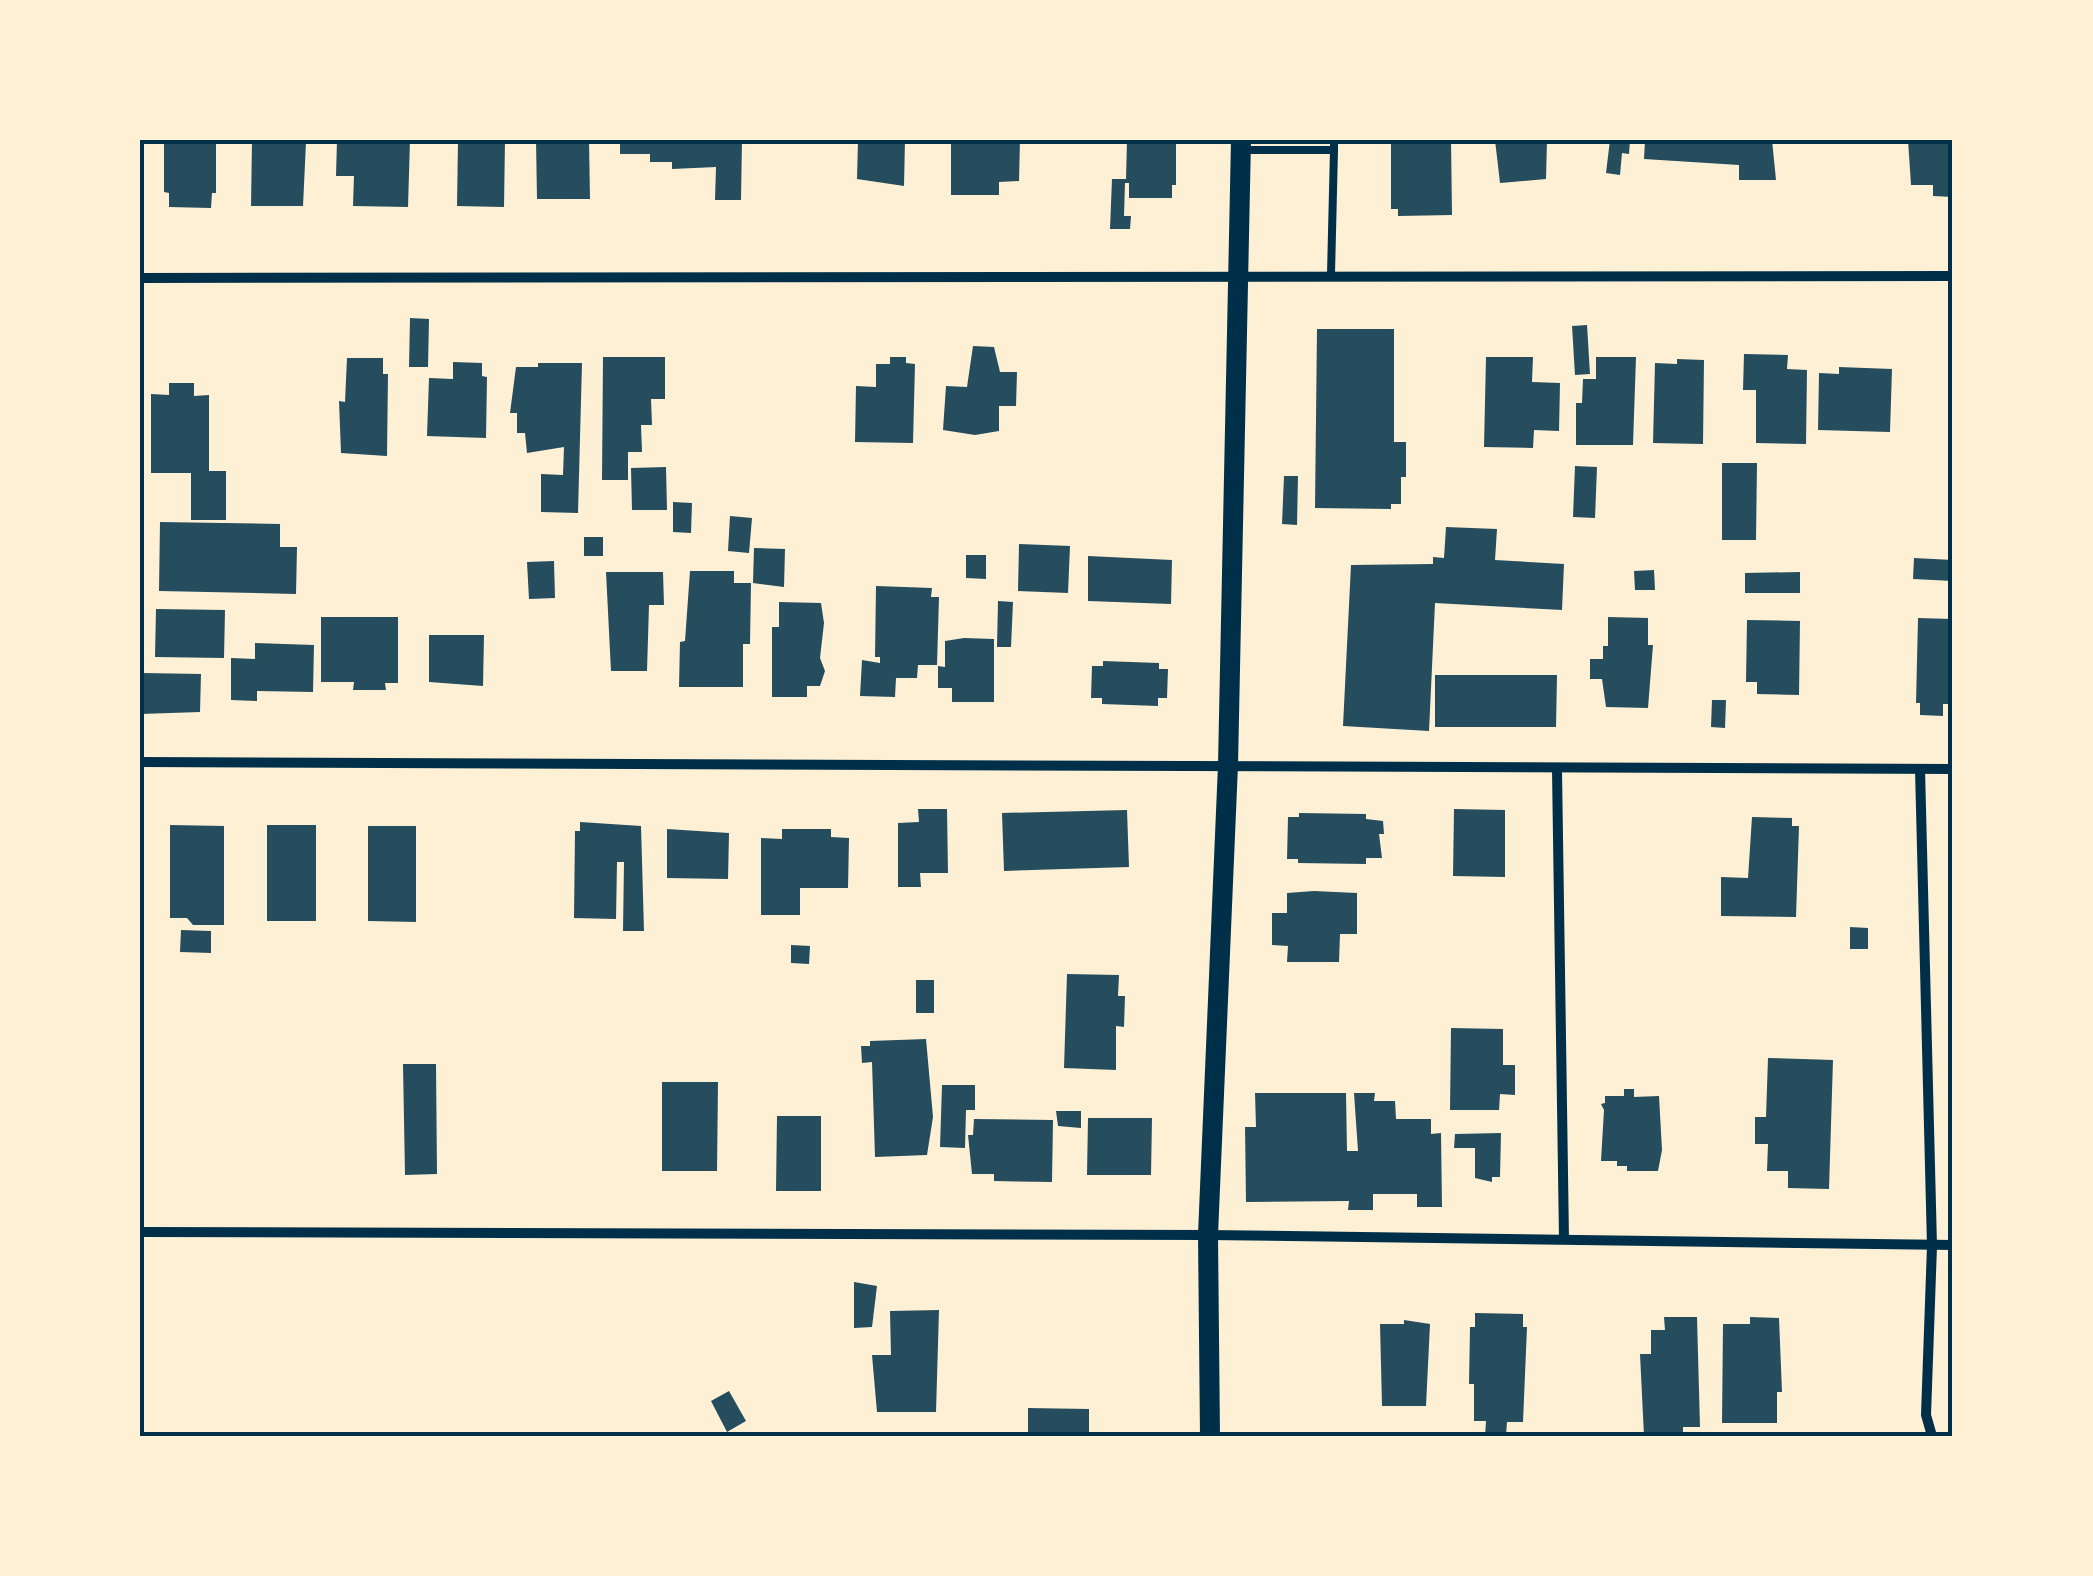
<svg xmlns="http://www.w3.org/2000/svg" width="2093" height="1576" viewBox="0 0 2093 1576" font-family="'IBM Plex Sans',sans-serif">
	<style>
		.building { fill: #264d5e }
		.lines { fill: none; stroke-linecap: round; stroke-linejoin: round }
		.service { stroke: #003049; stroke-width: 8 }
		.minor { stroke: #003049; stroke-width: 10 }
		.secondary { stroke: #003049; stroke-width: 20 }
		.neatline { fill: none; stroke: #003049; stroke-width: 4 }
	</style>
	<rect width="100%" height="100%" fill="#fdf0d5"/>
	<!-- building -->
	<g class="building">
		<polygon points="164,140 216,140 216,193 212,193 211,208 169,207 169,193 164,192"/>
		<polygon points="252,140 306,142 303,206 251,206"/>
		<polygon points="337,140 410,140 408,207 353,206 354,176 336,176"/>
		<polygon points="458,140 505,140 504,207 457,206"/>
		<polygon points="536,140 589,140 590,199 537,199"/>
		<polygon points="620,140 742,140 741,200 715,200 716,167 672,169 672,162 650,162 650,154 620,154"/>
		<polygon points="858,140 905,140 904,186 857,179"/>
		<polygon points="951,140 1020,140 1019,181 999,182 999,195 951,195"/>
		<polygon points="1127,140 1176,140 1176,185 1172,185 1172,198 1129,198 1129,183 1125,183 1124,216 1131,216 1130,229 1110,229 1112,179 1126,179"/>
		<polygon points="1391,140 1451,140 1452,215 1398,216 1398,209 1391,209"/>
		<polygon points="1495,140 1547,140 1546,179 1500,183"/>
		<polygon points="1610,140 1630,140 1629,154 1622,153 1620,175 1606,173"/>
		<polygon points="1645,140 1772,140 1776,180 1739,180 1739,165 1644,159"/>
		<polygon points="1908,140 1953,140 1953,197 1933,196 1933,185 1911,185"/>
		<polygon points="410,318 429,319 428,367 409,367"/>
		<polygon points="1587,325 1590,374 1575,375 1572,326"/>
		<polygon points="1317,329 1394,329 1394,442 1406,442 1406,477 1401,477 1401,504 1391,504 1391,509 1315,508"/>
		<polygon points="973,346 994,347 1000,372 1017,372 1016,406 999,406 999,431 975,435 943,430 946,386 967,387"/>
		<polygon points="1744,354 1788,355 1787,369 1807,370 1806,444 1756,443 1756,390 1743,390"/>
		<polygon points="603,357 665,357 665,399 651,399 652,425 641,425 642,452 628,452 628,480 602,480"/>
		<polygon points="890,357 906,357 906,363 915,364 913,443 855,442 856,386 876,387 876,364 890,364"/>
		<polygon points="1486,357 1533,357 1532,382 1560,383 1559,431 1534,430 1533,448 1484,447"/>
		<polygon points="1596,357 1636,357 1633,445 1576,445 1576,403 1582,403 1583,379 1596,379"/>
		<polygon points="347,358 383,358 383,374 388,374 387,456 341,453 339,401 345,402"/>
		<polygon points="1677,359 1704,360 1703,444 1653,443 1655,363 1677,364"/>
		<polygon points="453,362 482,363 482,376 487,377 486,438 427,436 429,378 453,379"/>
		<polygon points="538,363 582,363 578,513 541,512 541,474 563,475 564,447 527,453 525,433 517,433 517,413 510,413 516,367 538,367"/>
		<polygon points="1839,367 1892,369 1890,432 1818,430 1819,373 1839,374"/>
		<polygon points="169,383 194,383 194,396 209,395 209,471 226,471 226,520 191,520 191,473 151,473 151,394 169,395"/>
		<polygon points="1722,463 1757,463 1756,540 1722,540"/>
		<polygon points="1575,466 1597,467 1595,518 1573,517"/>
		<polygon points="666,467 667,510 632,510 631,468"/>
		<polygon points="1284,476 1298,476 1297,525 1282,524"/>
		<polygon points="673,502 692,503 691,533 673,532"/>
		<polygon points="730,516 752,518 749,553 728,551"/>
		<polygon points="160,522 280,524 280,547 297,547 296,594 159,591"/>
		<polygon points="1446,527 1497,529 1495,560 1564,564 1562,610 1435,603 1429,731 1343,726 1351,565 1433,564 1433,557 1444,558"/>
		<rect x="584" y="537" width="19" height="19"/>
		<polygon points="1019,544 1070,546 1068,593 1018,591"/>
		<polygon points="754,548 785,549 784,587 753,583"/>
		<polygon points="966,555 986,555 986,579 966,578"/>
		<polygon points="1088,556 1172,560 1171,604 1088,601"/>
		<polygon points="1914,558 1953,560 1953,581 1913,579"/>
		<polygon points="554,561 555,598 529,599 527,562"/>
		<polygon points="1654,570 1655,590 1635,590 1634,571"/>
		<polygon points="690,571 734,571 734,583 751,583 750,644 743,644 743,687 679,687 680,642 685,641"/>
		<polygon points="606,572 663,572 664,605 649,605 647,671 611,671"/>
		<polygon points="1800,572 1800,593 1745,593 1745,573"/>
		<polygon points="876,586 932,588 931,597 939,597 937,665 918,665 917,678 896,678 895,697 860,696 862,660 880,663 880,657 875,657"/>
		<polygon points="998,601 1013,602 1011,647 997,647"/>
		<polygon points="779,602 821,603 824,623 820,658 825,671 820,686 807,686 807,697 772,697 772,627 779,627"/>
		<polygon points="156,609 225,610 224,658 155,657"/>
		<polygon points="321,617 398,617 398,683 385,683 386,690 353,690 354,682 321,682"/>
		<polygon points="1608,617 1648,618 1648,645 1653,645 1648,708 1606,707 1602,679 1590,679 1590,659 1603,659 1603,646 1608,646"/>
		<polygon points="1918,618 1953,619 1953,704 1943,704 1943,716 1920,715 1920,703 1916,703"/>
		<polygon points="1747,620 1800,621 1799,695 1757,694 1757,682 1746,682"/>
		<polygon points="429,635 484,635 483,686 429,682"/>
		<polygon points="964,638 994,639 994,702 952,702 952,688 938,688 938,666 945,667 945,641"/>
		<polygon points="255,643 314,645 313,692 257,691 257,701 231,700 231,658 255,659"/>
		<polygon points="1103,661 1159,663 1159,669 1168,669 1167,698 1158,698 1158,706 1102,704 1102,698 1091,698 1092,666 1103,666"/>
		<polygon points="142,673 201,674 200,712 141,714"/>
		<polygon points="1435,675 1557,675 1556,727 1435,727"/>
		<polygon points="1712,700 1726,700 1725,728 1711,727"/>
		<polygon points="918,809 947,809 948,873 920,873 921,887 898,887 898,823 919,822"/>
		<polygon points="1454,809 1505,810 1505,877 1453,876"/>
		<polygon points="1127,810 1129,867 1004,871 1002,813"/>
		<polygon points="1299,813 1366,814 1366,819 1383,821 1384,834 1379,834 1382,858 1366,858 1366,864 1298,863 1298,859 1287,859 1288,817 1299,817"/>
		<polygon points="1752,817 1792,818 1792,826 1799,826 1796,917 1721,916 1721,877 1748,878"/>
		<polygon points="580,822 641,826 644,931 623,931 624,862 617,862 616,919 574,918 575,831 580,831"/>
		<polygon points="170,825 224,826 224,925 193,925 187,918 170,918"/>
		<rect x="267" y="825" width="49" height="96"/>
		<polygon points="368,826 416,826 416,922 368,921"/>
		<polygon points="667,829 729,833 728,879 667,878"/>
		<polygon points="782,829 831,829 831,837 849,838 848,888 800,888 800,915 761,915 761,838 782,839"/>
		<polygon points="1314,891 1357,893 1357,934 1340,934 1339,962 1287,962 1288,946 1272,945 1272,913 1287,913 1287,893"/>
		<polygon points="1850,927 1868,928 1868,949 1850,949"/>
		<polygon points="181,930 211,931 211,953 180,952"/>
		<polygon points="791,945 810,946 809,964 791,963"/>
		<polygon points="1067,974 1119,975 1118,996 1125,996 1124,1027 1116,1026 1116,1070 1064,1068"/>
		<rect x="916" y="980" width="18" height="33"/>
		<polygon points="1451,1028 1503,1029 1503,1065 1515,1065 1515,1095 1500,1094 1499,1110 1450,1110"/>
		<polygon points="926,1039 933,1117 927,1155 875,1157 872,1062 862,1063 861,1046 870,1046 870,1041"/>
		<polygon points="1768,1058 1833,1060 1829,1189 1788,1188 1788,1171 1767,1171 1768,1144 1755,1144 1755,1117 1766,1117"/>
		<polygon points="403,1064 436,1064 437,1174 405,1175"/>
		<polygon points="662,1082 718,1082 717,1171 662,1171"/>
		<polygon points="942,1085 975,1085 975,1110 966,1110 965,1148 940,1147"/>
		<polygon points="1624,1089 1634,1089 1634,1097 1659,1096 1662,1150 1658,1171 1627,1171 1627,1166 1617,1166 1617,1161 1601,1161 1604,1110 1601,1104 1605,1103 1605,1096 1624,1096"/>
		<polygon points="1255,1093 1346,1093 1347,1151 1358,1151 1354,1093 1375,1093 1374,1101 1395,1101 1396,1119 1431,1119 1431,1134 1441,1133 1442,1207 1417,1207 1417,1194 1373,1194 1373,1210 1348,1210 1349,1201 1246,1202 1245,1127 1256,1127"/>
		<polygon points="1056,1111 1081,1111 1081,1128 1058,1126"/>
		<polygon points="777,1116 821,1116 821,1191 776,1191"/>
		<polygon points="1088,1118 1152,1118 1151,1175 1087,1175"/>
		<polygon points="974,1119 1053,1120 1052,1182 994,1181 994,1174 972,1174 968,1135 973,1135"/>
		<polygon points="1501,1133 1500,1177 1492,1177 1492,1182 1475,1178 1475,1148 1454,1148 1455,1134"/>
		<polygon points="854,1282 877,1286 872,1327 854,1328"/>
		<polygon points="939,1310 936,1412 877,1412 872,1355 891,1355 890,1311"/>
		<polygon points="1475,1313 1523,1314 1523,1327 1527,1327 1523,1422 1507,1422 1506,1436 1485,1436 1486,1421 1474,1421 1474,1384 1469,1384 1470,1327 1475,1327"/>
		<polygon points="1664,1317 1697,1317 1700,1427 1683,1427 1683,1436 1644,1436 1640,1354 1651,1354 1651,1330 1665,1330"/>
		<polygon points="1750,1317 1779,1318 1782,1392 1777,1392 1777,1423 1722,1423 1723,1324 1750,1324"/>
		<polygon points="1404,1320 1430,1324 1426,1406 1382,1406 1380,1324 1404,1324"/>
		<polygon points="729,1391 746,1421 727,1432 711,1401"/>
		<polygon points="1028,1408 1089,1409 1089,1436 1028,1436"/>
	</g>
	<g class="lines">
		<!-- service -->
		<g class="service">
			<polyline points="1241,150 1334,150 1334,140"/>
			<polyline points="1331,274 1334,150"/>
		</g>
		<!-- minor -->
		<g class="minor">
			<polyline points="140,278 1953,276"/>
			<polyline points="140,762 1953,769"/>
			<polyline points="1920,769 1932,1246 1926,1415 1932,1436"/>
			<polyline points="1557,770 1564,1239"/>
			<polyline points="140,1232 1208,1235 1953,1245"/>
		</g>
		<!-- secondary -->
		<polyline class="secondary" points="1210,1436 1208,1235 1228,765 1241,140"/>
	</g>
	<!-- border -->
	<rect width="2093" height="1576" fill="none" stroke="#fdf0d5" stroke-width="285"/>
	<rect x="142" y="142" width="1808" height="1292" class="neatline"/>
</svg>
